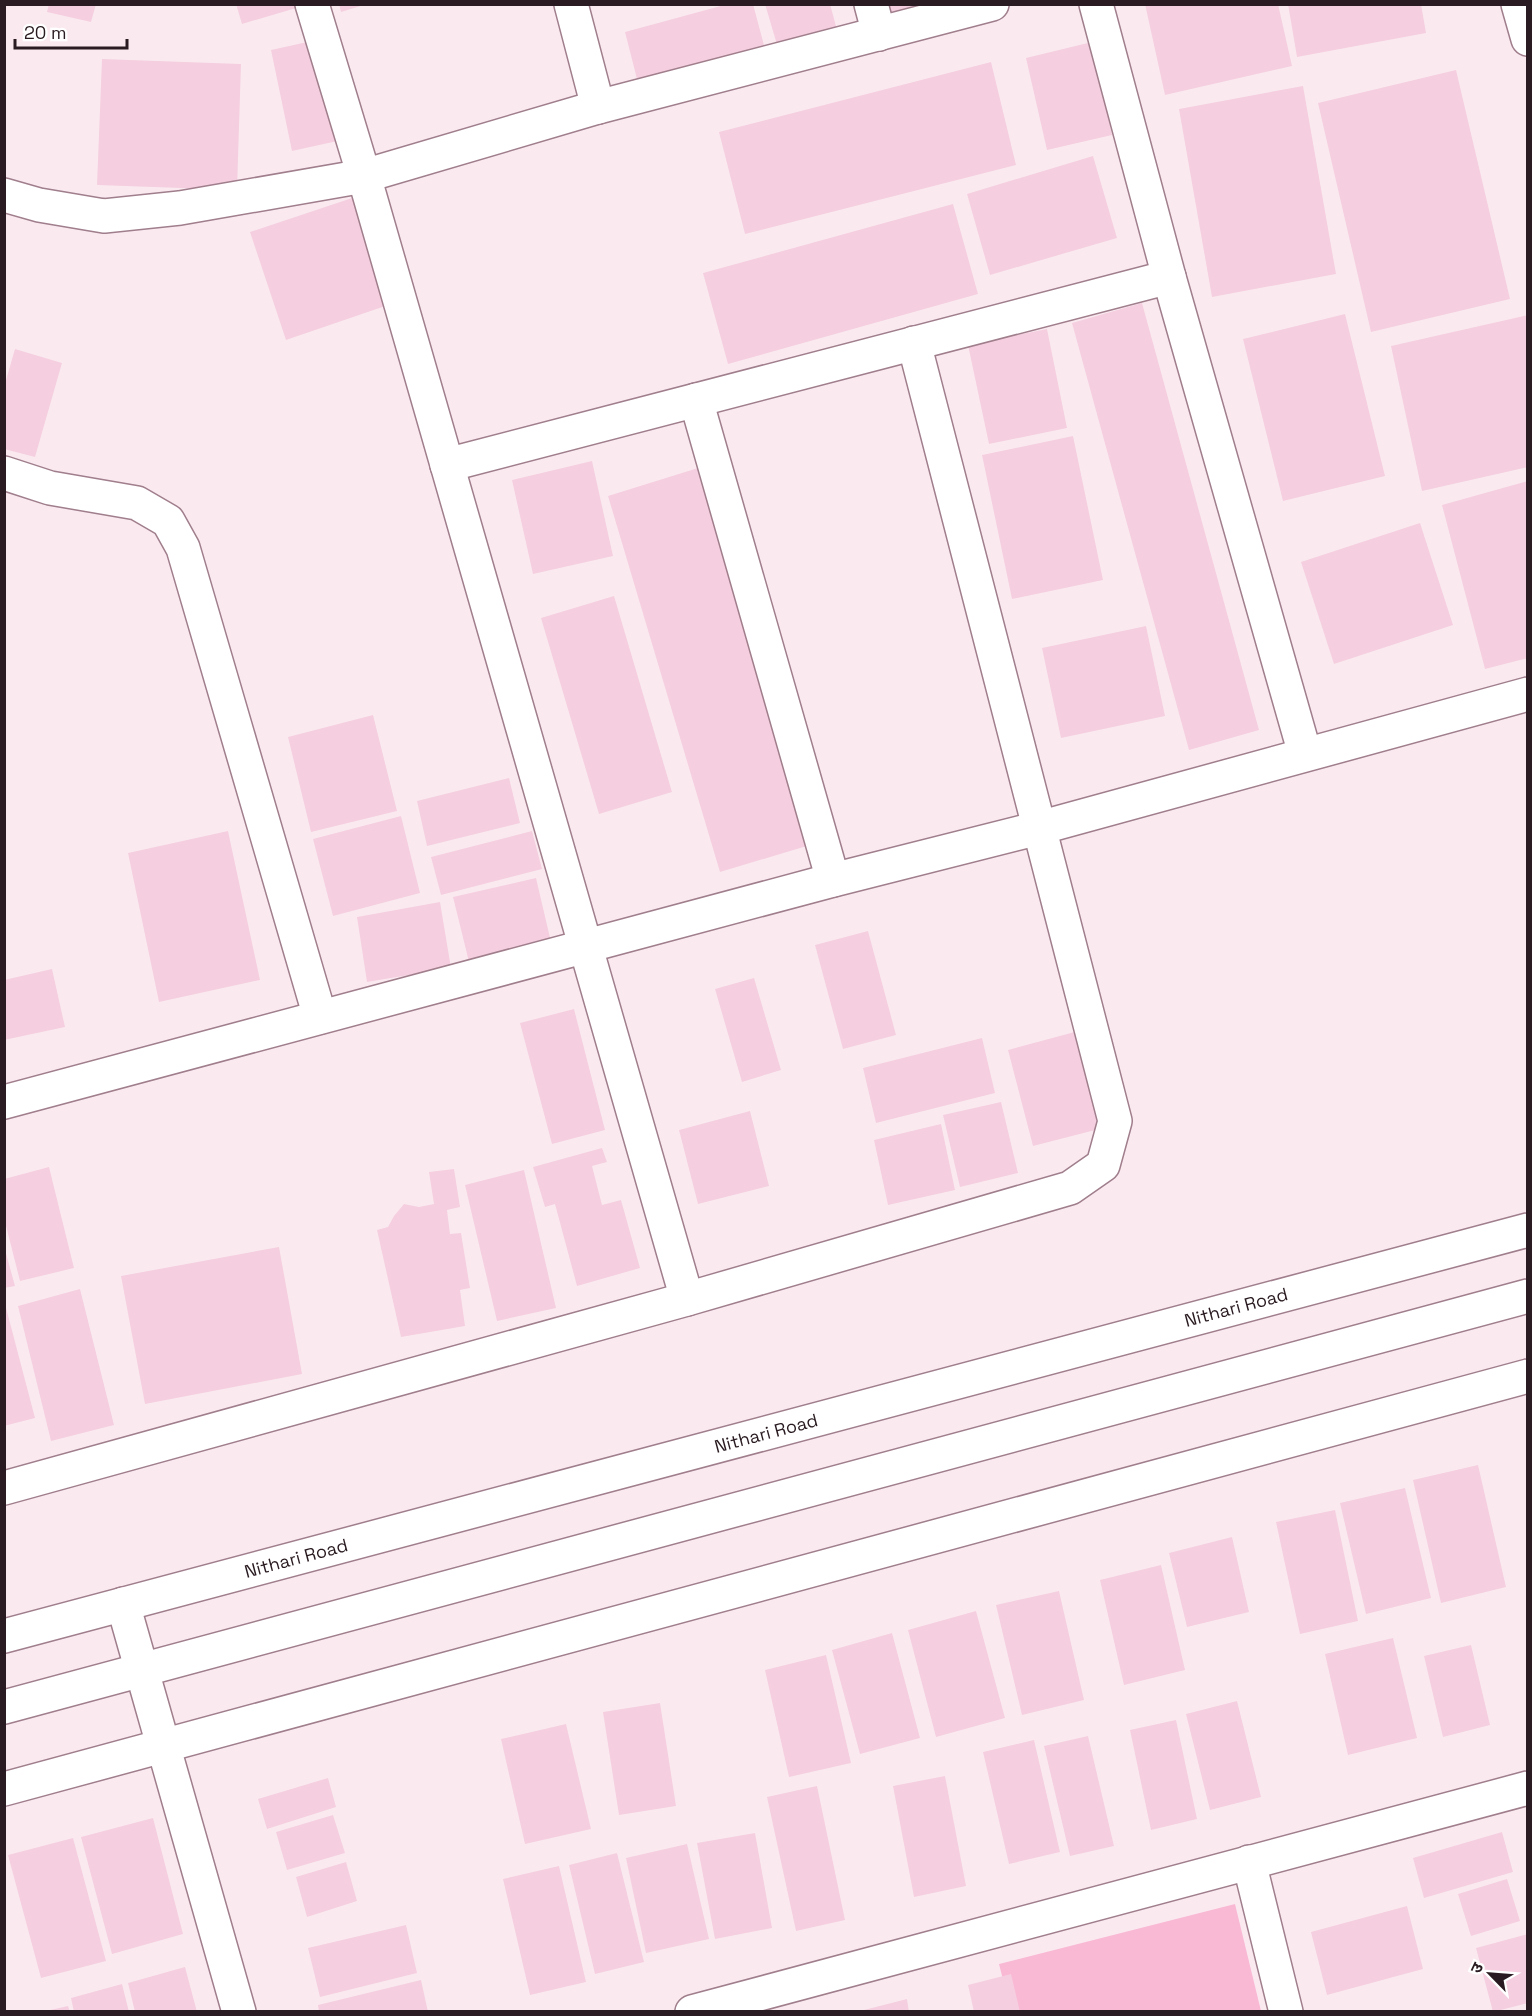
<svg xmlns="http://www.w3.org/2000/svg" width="1532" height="2016" viewBox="0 0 1532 2016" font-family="'Space Grotesk','Noto Sans Devanagari',sans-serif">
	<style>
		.green { fill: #f9b8d4 }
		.building { fill: #f5cfdf }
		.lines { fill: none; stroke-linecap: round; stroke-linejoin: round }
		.minor-casing { stroke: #a07e8c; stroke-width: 36 }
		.minor { stroke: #fff; stroke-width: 33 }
		.labels { text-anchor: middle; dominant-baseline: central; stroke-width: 4.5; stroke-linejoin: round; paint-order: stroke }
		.street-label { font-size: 18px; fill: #291b21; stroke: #fff }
	</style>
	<rect width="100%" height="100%" fill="#faeaf0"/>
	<!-- green -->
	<polygon class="green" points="1235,1904 1261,2011 1011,2011 999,1964"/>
	<!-- building -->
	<g class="building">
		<polygon points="49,4 96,4 91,22 47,12"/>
		<polygon points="236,4 303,4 303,6 242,24"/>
		<polygon points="339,4 364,4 364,5 341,12"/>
		<polygon points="728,4 753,4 765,49 638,83 625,32"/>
		<polygon points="765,4 830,4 837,30 778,48"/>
		<polygon points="880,4 931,4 883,16"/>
		<polygon points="1145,4 1278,4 1292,66 1165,95"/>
		<polygon points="1288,4 1421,4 1426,33 1297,57"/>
		<polygon points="321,39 342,140 292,151 271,50"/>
		<polygon points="1092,42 1112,135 1047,150 1026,58"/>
		<polygon points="102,59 241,64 237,190 97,185"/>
		<polygon points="991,62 1016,165 745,234 719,132"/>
		<polygon points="1456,70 1510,299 1371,332 1318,103"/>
		<polygon points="1303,86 1336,274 1212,297 1179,109"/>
		<polygon points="1093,156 1117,238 990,275 967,194"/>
		<polygon points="361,195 397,302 286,340 250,232"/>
		<polygon points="953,204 978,294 728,364 703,273"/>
		<polygon points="1142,303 1259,730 1189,750 1072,323"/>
		<polygon points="1345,314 1385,476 1283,501 1243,339"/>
		<polygon points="1528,315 1528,467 1422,491 1391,346"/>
		<polygon points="1047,329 1067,428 989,444 968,345"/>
		<polygon points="15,349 62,363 35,457 4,449 4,387"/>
		<polygon points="1073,436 1103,580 1012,599 982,455"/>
		<polygon points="592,461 613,556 533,574 512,480"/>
		<polygon points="698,468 810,845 720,872 608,496"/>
		<polygon points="1528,481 1528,658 1485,669 1442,505"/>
		<polygon points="1420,523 1453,625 1334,664 1301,562"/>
		<polygon points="614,596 672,792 599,814 541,618"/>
		<polygon points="1146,626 1165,716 1061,738 1042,648"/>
		<polygon points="373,715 397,811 311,832 288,737"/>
		<polygon points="509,778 520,823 427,846 417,801"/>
		<polygon points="401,816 420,893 333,916 313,839"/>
		<polygon points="228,831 260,980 159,1002 128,853"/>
		<polygon points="532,831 542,869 441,895 431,857"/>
		<polygon points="536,878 551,942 469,962 453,897"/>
		<polygon points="440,902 451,968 367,982 357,917"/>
		<polygon points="868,931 896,1035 843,1049 815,945"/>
		<polygon points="52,969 65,1027 4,1040 4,980"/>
		<polygon points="754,978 781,1070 742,1082 715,989"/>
		<polygon points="574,1009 605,1130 552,1144 520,1023"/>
		<polygon points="1082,1030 1107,1127 1033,1146 1008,1050"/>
		<polygon points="982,1038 995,1093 876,1123 863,1068"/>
		<polygon points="1001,1102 1018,1173 960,1187 943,1115"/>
		<polygon points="750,1111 769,1186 698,1204 679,1130"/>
		<polygon points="941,1124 955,1190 888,1205 874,1140"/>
		<polygon points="602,1148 607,1162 592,1166 602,1205 621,1200 640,1268 577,1286 555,1204 545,1207 533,1167"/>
		<polygon points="49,1167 74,1268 20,1281 4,1218 4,1179"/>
		<polygon points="454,1169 460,1207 447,1210 450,1234 461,1233 470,1288 460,1290 465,1326 401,1337 377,1230 388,1227 394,1216 404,1204 419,1207 434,1204 429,1172"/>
		<polygon points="524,1170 556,1308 497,1321 465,1185"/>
		<polygon points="4,1246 15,1286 4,1288"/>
		<polygon points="279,1247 302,1374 145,1404 121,1276"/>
		<polygon points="80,1289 114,1425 51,1441 18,1306"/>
		<polygon points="4,1300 35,1418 4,1426"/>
		<polygon points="1478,1465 1506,1587 1441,1603 1413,1480"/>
		<polygon points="1405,1488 1431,1598 1366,1614 1340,1503"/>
		<polygon points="1335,1510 1358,1621 1300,1634 1276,1522"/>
		<polygon points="1232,1537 1249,1612 1187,1627 1169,1553"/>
		<polygon points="1161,1565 1185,1670 1124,1685 1100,1580"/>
		<polygon points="1059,1591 1084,1700 1022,1715 996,1605"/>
		<polygon points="976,1611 1005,1718 936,1737 908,1630"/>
		<polygon points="892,1633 920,1738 860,1754 832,1650"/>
		<polygon points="1393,1638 1417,1738 1348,1755 1325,1654"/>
		<polygon points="1471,1645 1490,1725 1443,1737 1424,1656"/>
		<polygon points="826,1655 851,1763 789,1777 765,1670"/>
		<polygon points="1237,1701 1261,1797 1210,1810 1186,1714"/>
		<polygon points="660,1703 676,1806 619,1815 603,1712"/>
		<polygon points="1176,1720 1197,1819 1151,1830 1130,1730"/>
		<polygon points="566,1724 591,1829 525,1844 501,1739"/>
		<polygon points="1088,1736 1114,1846 1070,1856 1044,1746"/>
		<polygon points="1034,1740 1060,1852 1009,1864 983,1752"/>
		<polygon points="945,1776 966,1886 914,1897 893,1786"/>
		<polygon points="328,1778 336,1807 267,1829 258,1799"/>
		<polygon points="817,1786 845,1920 796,1931 767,1797"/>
		<polygon points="333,1815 345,1853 287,1870 276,1832"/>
		<polygon points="153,1818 183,1934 112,1954 81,1837"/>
		<polygon points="1502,1832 1513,1872 1424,1898 1413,1858"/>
		<polygon points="755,1833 772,1928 715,1939 697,1843"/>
		<polygon points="73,1838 106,1961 41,1978 8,1855"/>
		<polygon points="687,1844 709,1939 646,1953 626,1858"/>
		<polygon points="617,1853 644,1962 595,1974 569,1865"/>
		<polygon points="346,1862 357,1901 307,1917 296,1877"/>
		<polygon points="559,1866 586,1982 530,1995 503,1879"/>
		<polygon points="1507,1879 1520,1921 1471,1936 1458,1894"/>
		<polygon points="1407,1906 1423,1969 1327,1995 1311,1932"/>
		<polygon points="406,1925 417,1973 320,1997 308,1948"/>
		<polygon points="1528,1934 1528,2003 1493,2012 1476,1948"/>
		<polygon points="185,1967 197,2012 135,2012 128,1983"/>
		<polygon points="1011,1974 1020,2012 974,2012 968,1985"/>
		<polygon points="421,1980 428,2012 319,2012 318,2005"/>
		<polygon points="122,1984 129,2012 74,2012 71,1998"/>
		<polygon points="907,1999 909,2012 861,2012 860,2011"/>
		<polygon points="68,2006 70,2012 47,2012 46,2011"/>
	</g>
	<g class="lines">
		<!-- minor casing -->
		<g class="minor-casing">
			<g id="minor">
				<polyline points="312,4 364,176 687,1299"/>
				<polyline points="571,4 598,107"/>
				<polyline points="871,4 879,34"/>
				<polyline points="1096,4 1169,277 1305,754"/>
				<polyline points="1518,4 1528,39"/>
				<polyline points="4,195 39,205 104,216 180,208 364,176 598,107 992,4"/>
				<polyline points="696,400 833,880"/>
				<polyline points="447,465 1169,277"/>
				<polyline points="4,473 50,488 137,503 168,521 183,548 320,1017"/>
				<polyline points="4,1102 833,880 1039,828 1528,694"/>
				<polyline points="4,1488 687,1299 1070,1188 1103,1165 1115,1121 914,343"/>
				<polyline points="123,1604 239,2012"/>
				<polyline points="4,1636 1528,1230"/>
				<polyline points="4,1707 1528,1296"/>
				<polyline points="4,1789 1528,1376"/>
				<polyline points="1249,1862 1286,2012"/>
				<polyline points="692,2012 1528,1788"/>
			</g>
		</g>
		<!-- minor -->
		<use href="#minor" class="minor"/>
	</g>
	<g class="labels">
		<!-- street labels -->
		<g class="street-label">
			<text transform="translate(1236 1307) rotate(-15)">Nithari Road</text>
			<text transform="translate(766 1433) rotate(-15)">Nithari Road</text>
			<text transform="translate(296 1558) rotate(-15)">Nithari Road</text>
		</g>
	</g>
	<!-- border -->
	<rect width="1532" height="2016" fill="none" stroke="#291b21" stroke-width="12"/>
	<!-- north arrow -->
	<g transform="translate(1490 1974) rotate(295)" stroke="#ffffff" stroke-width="4.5" paint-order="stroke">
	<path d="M0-4.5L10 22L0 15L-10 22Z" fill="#291b21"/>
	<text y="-9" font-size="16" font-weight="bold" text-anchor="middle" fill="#291b21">उ</text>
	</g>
	<!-- scale -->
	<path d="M15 39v9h112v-9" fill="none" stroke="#291b21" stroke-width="3"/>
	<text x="24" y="39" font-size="18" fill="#291b21" stroke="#ffffff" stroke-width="4.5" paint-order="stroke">20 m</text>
</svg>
